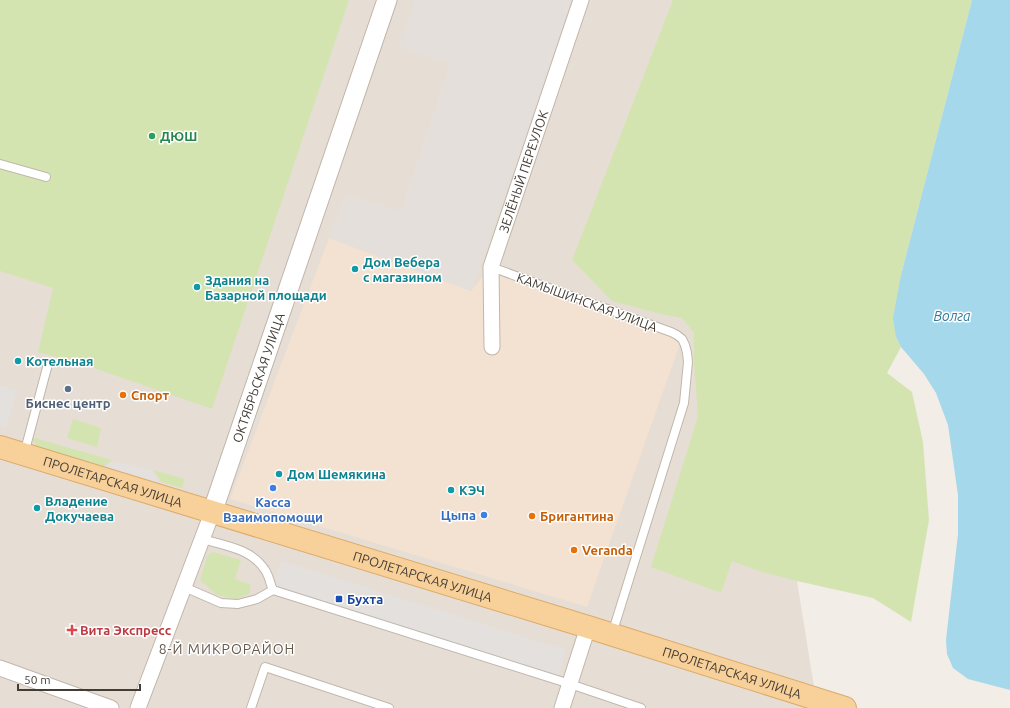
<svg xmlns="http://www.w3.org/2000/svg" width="1010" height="708" viewBox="0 0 1010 708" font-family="Ubuntu,sans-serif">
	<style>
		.residential { fill: #e6ded4 }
		.commercial { fill: #f3e1d2 }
		.industrial { fill: #e4dfdb }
		.green { fill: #d4e4b1 }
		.parking { fill: #e3e0de }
		.water { fill: #a6d8eb }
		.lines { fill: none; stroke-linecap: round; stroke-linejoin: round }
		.service-casing { stroke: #c0b6ac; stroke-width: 10 }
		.minor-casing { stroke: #c0b6ac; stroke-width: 17 }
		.tertiary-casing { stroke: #c0b6ac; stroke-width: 21 }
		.primary-casing { stroke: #dcaa6a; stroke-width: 24 }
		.service { stroke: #fff; stroke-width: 8 }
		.minor { stroke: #fff; stroke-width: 15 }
		.tertiary { stroke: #fff; stroke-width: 19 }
		.primary { stroke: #f8d099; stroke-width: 22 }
		.leisure-dot { fill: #2e9e5b; stroke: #fff; stroke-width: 1.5 }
		.culture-dot { fill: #0f9aa8; stroke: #fff; stroke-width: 1.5 }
		.service-dot { fill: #5c6f8a; stroke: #fff; stroke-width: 1.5 }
		.food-dot { fill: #e8710a; stroke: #fff; stroke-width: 1.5 }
		.shop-dot { fill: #3f7fe0; stroke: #fff; stroke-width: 1.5 }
		.transit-dot { fill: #1a4fb4; stroke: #fff; stroke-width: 1.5 }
		.health-dot { fill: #e0444e; stroke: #fff; stroke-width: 1.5 }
		.labels { text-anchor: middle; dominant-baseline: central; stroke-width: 3; stroke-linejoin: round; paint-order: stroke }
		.leisure-label { font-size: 13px; font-weight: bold; fill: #27864d; stroke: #fff; text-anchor: start }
		.street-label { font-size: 13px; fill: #443d36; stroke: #fff }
		.culture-label { font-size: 13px; font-weight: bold; fill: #0d838f; stroke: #fff; text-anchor: start }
		.food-label { font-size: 13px; font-weight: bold; fill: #c56008; stroke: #fff; text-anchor: start }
		.service-label { font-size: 13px; font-weight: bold; fill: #4e5e75; stroke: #fff }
		.shop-label { font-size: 13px; font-weight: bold; fill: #366cbe; stroke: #fff }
		.transit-label { font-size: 13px; font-weight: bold; fill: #164399; stroke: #fff; text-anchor: start }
		.health-label { font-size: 13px; font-weight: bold; fill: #be3a42; stroke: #fff; text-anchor: start }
		.water-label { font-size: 14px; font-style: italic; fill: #327c9a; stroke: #fff }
		.neighbourhood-label { font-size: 14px; letter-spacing: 1px; fill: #66594e; stroke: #fff }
	</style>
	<rect width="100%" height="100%" fill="#f2ede6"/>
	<!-- residential -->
	<polygon class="residential" points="0,0 911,0 797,581 816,699 843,708 0,708"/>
	<!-- commercial -->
	<polygon class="commercial" points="329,238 471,291 491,267 683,335 587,607 230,499"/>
	<!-- industrial -->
	<polygon class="industrial" points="415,0 572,0 471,291 329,238 346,194 401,211 450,64 399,47"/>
	<!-- green -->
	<g class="green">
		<polygon points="0,0 349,0 212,409 82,364 38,352 53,288 0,271"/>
		<polygon points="673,0 972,0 901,275 896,337 901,347 887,373 912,392 923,442 929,520 911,622 873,598 797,581 762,572 732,561 721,593 651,567 698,416 694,360 694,333 682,318 661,314 612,301 572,260"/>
		<polygon points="73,419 101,428 97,447 67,438"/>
		<polygon points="31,437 112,460 103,467 37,447"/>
		<polygon points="154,470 185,479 182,488 161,482"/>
		<polygon points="213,552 241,560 235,579 251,585 249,594 236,599 217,595 200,580 207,556"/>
	</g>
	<!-- parking -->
	<g class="parking">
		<polygon points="0,385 17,391 6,428 0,426"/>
		<polygon points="113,461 152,470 159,483 104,468"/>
		<polygon points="281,561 566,650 558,681 273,590"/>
	</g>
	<!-- water -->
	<polygon class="water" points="972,0 1010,0 1010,690 968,679 953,668 947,654 946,640 958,534 958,495 948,425 936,393 924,374 901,347 896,337 893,318 901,275"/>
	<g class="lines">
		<!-- service casing -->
		<g class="service-casing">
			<g id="service">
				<polyline points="0,164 46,177"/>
				<polyline points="491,267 671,332 677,335 682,339 685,345 687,353 688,362 684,403 612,634"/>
				<polyline points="24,454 48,364"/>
				<path d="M202 539C224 545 252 549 265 570 269 575 270 584 273 590"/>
				<polyline points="184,587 221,603 238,604 257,599 273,590 570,684 641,708"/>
				<polyline points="251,708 265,667 389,708"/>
			</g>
		</g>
		<!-- minor casing -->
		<g class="minor-casing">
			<g id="minor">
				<path id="s1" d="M492 347 491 267 581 0"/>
				<polyline points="0,668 111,708"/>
				<polyline points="138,708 212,513"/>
				<polyline points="562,708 588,627"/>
			</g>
		</g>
		<!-- tertiary casing -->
		<g class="tertiary-casing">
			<g id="tertiary">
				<path id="s2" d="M212 513 387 0"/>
			</g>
		</g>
		<!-- primary casing -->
		<g class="primary-casing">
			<g id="primary">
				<path id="s3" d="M0 447 588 627 845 708"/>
			</g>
		</g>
		<!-- service -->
		<use href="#service" class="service"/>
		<!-- minor -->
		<use href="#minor" class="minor"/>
		<!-- tertiary -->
		<use href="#tertiary" class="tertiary"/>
		<!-- primary -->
		<use href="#primary" class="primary"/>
	</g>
	<!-- markers -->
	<circle class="leisure-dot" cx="152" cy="136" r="4"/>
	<g class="culture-dot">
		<circle cx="355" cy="269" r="4"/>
		<circle cx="197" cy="287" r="4"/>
		<circle cx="18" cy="361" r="4"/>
		<circle cx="279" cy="474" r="4"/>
		<circle cx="451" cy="490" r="4"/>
		<circle cx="37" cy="508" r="4"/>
	</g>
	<circle class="service-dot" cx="68" cy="389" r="4"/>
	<g class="food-dot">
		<circle cx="123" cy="395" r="4"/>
		<circle cx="532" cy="516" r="4"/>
		<circle cx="574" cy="550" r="4"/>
	</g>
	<g class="shop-dot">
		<circle cx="273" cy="488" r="4"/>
		<circle cx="484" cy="515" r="4"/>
	</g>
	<rect class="transit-dot" x="335" y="595" width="8" height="8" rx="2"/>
	<path class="health-dot" d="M70 624h4v4h4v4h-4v4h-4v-4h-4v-4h4z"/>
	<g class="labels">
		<!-- leisure labels -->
		<g class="leisure-label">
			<text x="160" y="136">ДЮШ</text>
		</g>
		<!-- street labels -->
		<g class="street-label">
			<text stroke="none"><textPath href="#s1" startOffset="181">ЗЕЛЁНЫЙ ПЕРЕУЛОК</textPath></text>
			<text transform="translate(587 302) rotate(20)">КАМЫШИНСКАЯ УЛИЦА</text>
			<text stroke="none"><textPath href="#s2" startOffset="143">ОКТЯБРЬСКАЯ УЛИЦА</textPath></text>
			<text stroke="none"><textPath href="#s3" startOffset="118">ПРОЛЕТАРСКАЯ УЛИЦА</textPath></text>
			<text stroke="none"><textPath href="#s3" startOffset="442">ПРОЛЕТАРСКАЯ УЛИЦА</textPath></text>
			<text stroke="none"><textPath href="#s3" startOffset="766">ПРОЛЕТАРСКАЯ УЛИЦА</textPath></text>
		</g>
		<!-- culture labels -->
		<g class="culture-label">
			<text x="363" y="262">Дом Вебера<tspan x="363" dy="15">с магазином</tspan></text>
			<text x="205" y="280">Здания на<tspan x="205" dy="15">Базарной площади</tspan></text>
			<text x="26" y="361">Котельная</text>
			<text x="287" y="474">Дом Шемякина</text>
			<text x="459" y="490">КЭЧ</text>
			<text x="45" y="501">Владение<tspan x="45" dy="15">Докучаева</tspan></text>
		</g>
		<!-- food labels -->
		<g class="food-label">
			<text x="131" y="395">Спорт</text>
			<text x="540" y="516">Бригантина</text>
			<text x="582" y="550">Veranda</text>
		</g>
		<!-- service labels -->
		<g class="service-label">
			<text x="68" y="403">Биснес центр</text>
		</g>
		<!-- shop labels -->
		<g class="shop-label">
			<text x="273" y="502">Касса<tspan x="273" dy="15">Взаимопомощи</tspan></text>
			<text x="476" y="515" text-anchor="end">Цыпа</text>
		</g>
		<!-- transit labels -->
		<g class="transit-label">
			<text x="347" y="599">Бухта</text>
		</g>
		<!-- health labels -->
		<g class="health-label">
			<text x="80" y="630">Вита Экспресс</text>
		</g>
		<!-- water labels -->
		<g class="water-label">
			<text x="952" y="316">Волга</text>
		</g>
		<!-- neighbourhood labels -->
		<g class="neighbourhood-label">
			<text x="227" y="649">8-Й МИКРОРАЙОН</text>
		</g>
	</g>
	<!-- scale -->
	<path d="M18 684v6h122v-6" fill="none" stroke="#443d36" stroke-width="2"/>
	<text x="24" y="684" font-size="12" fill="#443d36" stroke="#ffffff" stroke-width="3" paint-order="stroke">50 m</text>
</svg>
